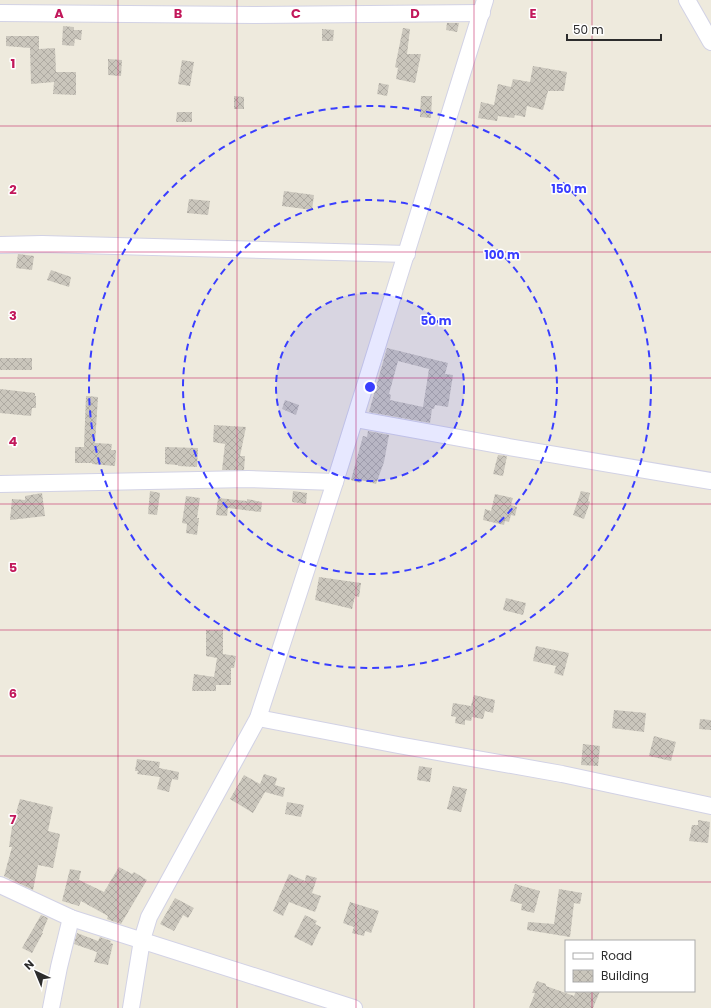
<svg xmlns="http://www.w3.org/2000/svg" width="711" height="1008" viewBox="0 0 711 1008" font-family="Poppins,sans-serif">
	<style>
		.building { fill: url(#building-cross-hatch); fill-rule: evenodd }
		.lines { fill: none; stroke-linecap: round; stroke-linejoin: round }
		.minor-casing { stroke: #d2d2e5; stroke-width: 18 }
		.minor { stroke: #fff; stroke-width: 16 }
		.grid { fill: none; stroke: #c2185b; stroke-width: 1; stroke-opacity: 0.55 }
		.ring { fill: none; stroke: #393eff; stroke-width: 2; stroke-dasharray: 7 5 }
		.grid-label { font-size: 13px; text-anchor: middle; font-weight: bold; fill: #c2185b; stroke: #fff; stroke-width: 3; stroke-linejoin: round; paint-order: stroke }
		.centre { fill: #393eff; stroke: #fff; stroke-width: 2 }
		.ring-label { font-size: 12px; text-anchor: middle; font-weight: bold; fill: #393eff; stroke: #fff; stroke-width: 3; stroke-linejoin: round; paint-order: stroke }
	</style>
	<defs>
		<pattern id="building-cross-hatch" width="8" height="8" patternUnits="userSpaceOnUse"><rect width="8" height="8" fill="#cac6bc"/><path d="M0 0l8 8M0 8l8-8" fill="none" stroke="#aeaaa2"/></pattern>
	</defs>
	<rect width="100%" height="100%" fill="#eeeadd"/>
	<!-- building -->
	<g class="building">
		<polygon points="447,23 459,23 457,32 446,30"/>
		<polygon points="63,26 74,27 74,30 82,30 81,40 75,39 74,46 62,45"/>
		<polygon points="403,28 410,29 407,54 421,54 415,83 396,79 398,68 395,67"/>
		<polygon points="322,29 334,30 333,41 322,41"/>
		<polygon points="6,36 39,36 39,49 55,48 56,72 76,72 76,95 53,94 54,82 31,84 30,48 6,46"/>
		<polygon points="108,59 122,60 121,76 108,75"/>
		<polygon points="182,60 194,62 190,86 178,84"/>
		<polygon points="533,66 567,72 564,91 548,91 543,110 527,106 525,117 515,115 514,118 498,116 497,121 478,118 481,102 494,105 498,84 511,87 513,79 530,82"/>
		<polygon points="379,83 389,85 387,96 377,94"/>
		<polygon points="234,96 244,97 244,109 234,109"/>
		<polygon points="421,96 432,96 431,118 420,117"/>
		<polygon points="177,112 192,112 192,122 176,122"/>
		<polygon points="284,191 314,195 312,210 282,206"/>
		<polygon points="189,199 210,201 208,215 187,213"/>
		<polygon points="18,254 34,256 32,270 16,268"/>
		<polygon points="51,270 71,277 69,287 47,280"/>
		<path d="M387 348 448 363 445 374 453 375 448 407 435 405 434 409 424 407 432 409 430 423 369 412ZM398 361 429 369 423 407 390 400 391 395 389 394Z"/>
		<rect x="0" y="358" width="32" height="12"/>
		<polygon points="0,389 35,393 35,396 36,396 36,408 32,408 31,416 0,413"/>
		<polygon points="86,396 98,397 95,443 112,444 111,450 116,450 115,466 92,464 92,463 75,463 75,447 84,447"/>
		<polygon points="285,400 299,405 296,415 282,409"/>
		<polygon points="214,425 246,427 240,456 245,456 244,470 222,470 225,444 213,442"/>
		<polygon points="368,431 389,435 384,462 376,484 361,480 360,483 351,480 363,436 367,437"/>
		<polygon points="165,447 198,448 197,467 178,466 178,465 165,464"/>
		<polygon points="498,455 507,456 503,476 493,474"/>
		<polygon points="150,491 160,493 157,515 148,514"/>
		<polygon points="293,491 307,493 306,504 292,502"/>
		<polygon points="581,491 590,493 588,501 590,502 584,519 573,515"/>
		<polygon points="42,493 45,516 10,520 12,499 25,500 25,496"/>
		<polygon points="495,494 513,498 511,505 517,507 515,516 511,515 509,522 505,521 504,525 483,520 485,509 491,511"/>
		<polygon points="186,496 200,498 197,518 199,518 197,535 186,533 187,524 182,523"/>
		<polygon points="218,498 247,501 247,499 262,502 261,512 228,508 227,516 216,515"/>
		<polygon points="319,577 361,583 359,597 355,596 352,609 315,600"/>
		<polygon points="506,598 526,603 523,615 503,610"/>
		<polygon points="206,630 223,630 223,654 236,656 234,668 231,668 231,685 216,685 216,691 192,691 194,674 214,677 217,658 206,656"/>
		<polygon points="536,646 569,653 563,676 554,673 556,666 533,661"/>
		<polygon points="474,695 495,700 493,713 485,711 483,719 472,717 471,721 465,720 465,725 455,723 456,717 451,716 453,703 471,706"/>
		<polygon points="614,710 646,713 644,732 612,728"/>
		<polygon points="700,719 711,720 711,730 699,729"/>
		<polygon points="654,736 676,742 671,761 649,756"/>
		<polygon points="583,744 600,746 598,766 581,765"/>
		<polygon points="137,759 160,762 159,768 179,772 178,780 172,779 169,792 157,789 160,777 137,774 138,771 135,771"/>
		<polygon points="419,766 432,768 430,782 417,780"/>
		<polygon points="264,774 277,778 275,785 285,788 283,797 265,792 253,813 230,799 244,775 260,784"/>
		<polygon points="453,786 467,789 461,812 447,809"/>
		<polygon points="20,799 53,807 48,831 60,834 53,868 38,865 33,890 4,876 12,847 9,847 12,827"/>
		<polygon points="287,802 304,805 301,817 285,814"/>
		<polygon points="698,820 710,822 708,843 689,841 692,825 698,825"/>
		<polygon points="119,867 132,874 134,872 147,880 121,924 107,919 108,916 81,901 79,906 62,901 70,869 81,871 79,880 104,892"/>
		<polygon points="289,874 305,881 306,875 317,878 312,893 321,896 315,912 289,902 283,916 273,911"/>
		<polygon points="515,884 540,891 534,913 521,910 522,904 510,901"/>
		<polygon points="559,889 582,893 580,904 574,903 570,937 527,930 528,922 554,924"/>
		<polygon points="175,898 194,908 188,918 183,915 174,931 160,924"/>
		<polygon points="350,902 379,911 371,933 365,931 364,936 352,933 354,927 343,923"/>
		<polygon points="41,915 48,918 42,933 43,933 32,953 22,948"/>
		<polygon points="305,915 317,921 315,924 321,927 312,946 294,937"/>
		<polygon points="77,933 98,941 100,937 111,941 110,943 113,944 108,965 94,962 97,952 74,944"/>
		<polygon points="537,981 546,984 546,986 574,996 576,991 600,991 593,1008 529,1008 535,993 532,993"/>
	</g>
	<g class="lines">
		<!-- minor casing -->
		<g class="minor-casing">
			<g id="minor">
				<polyline points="687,0 711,42"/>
				<polyline points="0,13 255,15 482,13"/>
				<polyline points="0,245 42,244 407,254"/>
				<polyline points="355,419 509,447 711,481"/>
				<polyline points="0,484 248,479 335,482"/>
				<polyline points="258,718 398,745 562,774 711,806"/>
				<polyline points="0,885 71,918 354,1008"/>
				<polyline points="51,1008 59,967 71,918"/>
				<polyline points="131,1008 142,940 149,917 258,718 335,482 485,0"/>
			</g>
		</g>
		<!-- minor -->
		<use href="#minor" class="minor"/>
	</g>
	<!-- grid -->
	<path class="grid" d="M118 0V1008M237 0V1008M356 0V1008M474 0V1008M592 0V941M0 126H711M0 252H711M0 378H711M0 504H711M0 630H711M0 756H711M0 882H711M592 991V1008"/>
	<!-- distance rings -->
	<circle cx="370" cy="387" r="94" fill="#393eff" fill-opacity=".12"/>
	<g class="ring">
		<circle cx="370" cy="387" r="94"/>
		<circle cx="370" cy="387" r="187"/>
		<circle cx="370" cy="387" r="281"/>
	</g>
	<g class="grid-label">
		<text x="59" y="18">A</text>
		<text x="178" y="18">B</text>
		<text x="296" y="18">C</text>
		<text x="415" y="18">D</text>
		<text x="533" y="18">E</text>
		<text x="13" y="68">1</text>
		<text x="13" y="194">2</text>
		<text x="13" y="320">3</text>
		<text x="13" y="446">4</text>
		<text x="13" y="572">5</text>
		<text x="13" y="698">6</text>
		<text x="13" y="824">7</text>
	</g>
	<circle cx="370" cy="387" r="6" class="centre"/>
	<g class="ring-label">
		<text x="569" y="193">150 m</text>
		<text x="502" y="259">100 m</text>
		<text x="436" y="325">50 m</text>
	</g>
	<!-- legend -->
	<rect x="565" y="940" width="130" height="52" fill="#ffffff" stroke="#ababab"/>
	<rect x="573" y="953" width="20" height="6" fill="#ffffff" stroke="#ababab"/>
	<text x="601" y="960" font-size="12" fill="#2c2c2c">Road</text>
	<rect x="573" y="970" width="20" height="12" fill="url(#building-cross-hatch)" stroke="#ababab"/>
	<text x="601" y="980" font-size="12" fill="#2c2c2c">Building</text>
	<!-- north arrow -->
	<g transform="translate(36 972) rotate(316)" stroke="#ffffff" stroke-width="3" paint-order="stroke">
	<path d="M0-3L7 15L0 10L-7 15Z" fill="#2c2c2c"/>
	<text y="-6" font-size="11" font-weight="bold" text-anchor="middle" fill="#2c2c2c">N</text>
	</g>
	<!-- scale -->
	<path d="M567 34v6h94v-6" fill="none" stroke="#2c2c2c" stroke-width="2"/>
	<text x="573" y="34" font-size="12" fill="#2c2c2c" stroke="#ffffff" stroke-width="3" paint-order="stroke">50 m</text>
</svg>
